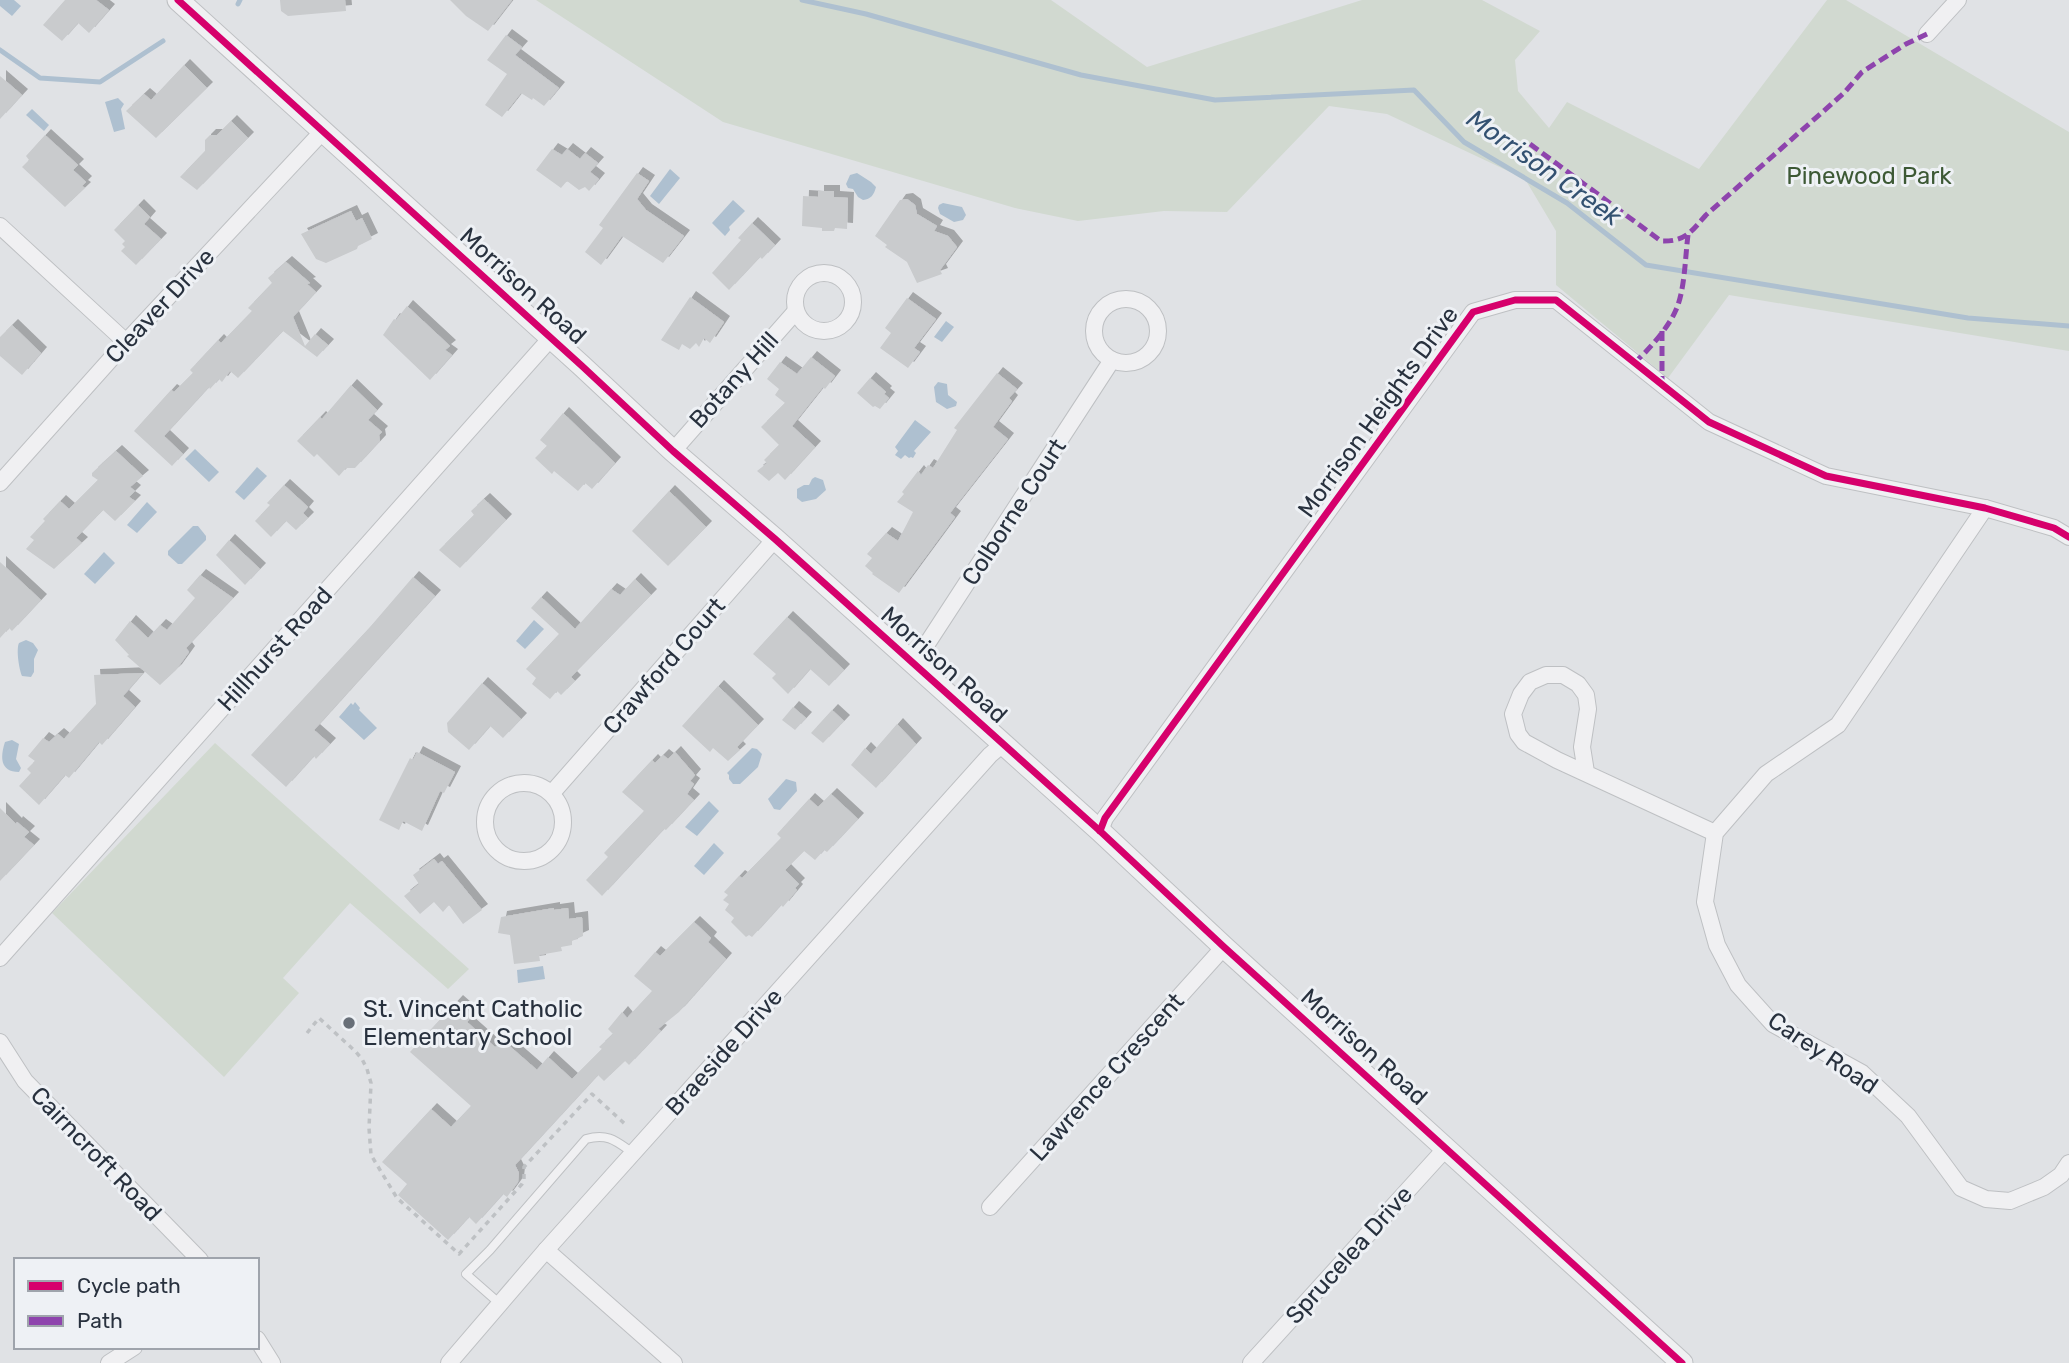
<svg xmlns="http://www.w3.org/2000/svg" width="2069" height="1363" viewBox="0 0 2069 1363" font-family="Rubik,sans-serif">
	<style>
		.green { fill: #d1d9d0 }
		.water { fill: #aec0d0 }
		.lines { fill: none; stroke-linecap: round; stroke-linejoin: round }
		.stream { stroke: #aec0d0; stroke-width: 5 }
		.building { fill: #c9cbcd; filter: url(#shadow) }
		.service-casing { stroke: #bec0c3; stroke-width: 10 }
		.minor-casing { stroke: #bec0c3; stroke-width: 18 }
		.tertiary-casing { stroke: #bec0c3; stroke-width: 23 }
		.path { stroke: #bec1c4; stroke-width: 3.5; stroke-dasharray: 5 5; stroke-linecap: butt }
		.service { stroke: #f0f0f2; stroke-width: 8 }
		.minor { stroke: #f0f0f2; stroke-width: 16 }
		.tertiary { stroke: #f0f0f2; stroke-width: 21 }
		.quiet { stroke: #8e44ad; stroke-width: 5; stroke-dasharray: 10 5; stroke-linecap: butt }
		.cycleway-casing { stroke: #eef1f5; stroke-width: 11 }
		.cycleway { stroke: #d6006c; stroke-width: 7 }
		.poi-dot { fill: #686f78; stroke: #eef1f5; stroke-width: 2.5 }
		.labels { text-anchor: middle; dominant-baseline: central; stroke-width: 6; stroke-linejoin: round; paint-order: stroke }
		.park-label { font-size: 24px; fill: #3d5935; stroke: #eef1f5 }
		.street-label { font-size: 24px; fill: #28313e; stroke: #eef1f5 }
		.poi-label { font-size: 24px; fill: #28313e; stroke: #eef1f5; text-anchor: start }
		.water-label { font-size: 26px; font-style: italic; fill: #335171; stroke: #eef1f5 }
	</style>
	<defs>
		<filter id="shadow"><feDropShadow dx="6" dy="-6" stdDeviation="0" flood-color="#0004"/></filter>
	</defs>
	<rect width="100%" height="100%" fill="#e0e2e5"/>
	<!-- green -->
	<g class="green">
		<polygon points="536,0 1051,0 1147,67 1362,0 1482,0 1540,31 1515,60 1518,91 1549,128 1567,102 1699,169 1827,0 1846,0 2069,132 2069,351 1729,295 1668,378 1556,285 1556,231 1525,179 1387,114 1329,106 1227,212 1164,211 1078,221 1015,208 723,122"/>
		<polygon points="215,743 469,969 448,989 350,903 283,978 299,993 224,1077 52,913"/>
	</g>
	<!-- water -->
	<g class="water">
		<polygon points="0,0 14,0 21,6 12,16 0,6"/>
		<polygon points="118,98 124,104 121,109 125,129 114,132 105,102"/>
		<polygon points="32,109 49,125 44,131 26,115"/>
		<polygon points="670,169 680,178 659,204 650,196"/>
		<path d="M857 173 871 182 876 187C874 195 871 199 863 200L858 197 853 189 848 188 846 184 850 175Z"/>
		<polygon points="733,200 745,211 729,227 730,230 725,236 712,223"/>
		<polygon points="943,203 962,207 966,215 963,220 954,222 940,214 938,208 939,205"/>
		<polygon points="946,321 954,327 942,342 934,337"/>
		<polygon points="938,382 947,384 948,395 957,402 956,406 947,409 936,402 934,387"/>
		<polygon points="915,420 931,432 914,451 916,453 913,458 911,457 909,458 905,455 901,459 895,455 898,451 895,447"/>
		<polygon points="195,449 219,472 209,482 185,459"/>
		<polygon points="257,467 267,476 244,500 235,492"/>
		<polygon points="815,477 823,480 826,490 816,499 802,502 797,498 797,489 804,485 809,485 812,479"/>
		<polygon points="147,502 157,512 137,533 127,525"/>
		<polygon points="193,526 198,526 206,536 206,540 182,564 178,564 168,555 168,551"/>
		<polygon points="104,552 115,563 95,584 84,574"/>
		<polygon points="534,620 544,629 525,649 516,641"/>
		<path d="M26 640 33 643 38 650 34 659V672L31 677 22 676C19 669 16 649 19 643Z"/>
		<polygon points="355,702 360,708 359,710 377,728 364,740 339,717 351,703 353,705"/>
		<path d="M12 740 19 744 16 759 21 768 19 772C0 772 0 757 5 742Z"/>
		<polygon points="752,748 757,749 762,754 758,767 740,784 733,784 729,779 729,775 727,773"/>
		<polygon points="786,779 796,782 797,791 780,810 774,809 768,799"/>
		<polygon points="709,801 719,811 697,836 685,827"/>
		<polygon points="714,843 724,853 704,875 694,866"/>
		<polygon points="543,966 545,979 518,983 517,970"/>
	</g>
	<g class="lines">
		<!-- stream -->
		<g class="stream">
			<polyline points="802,0 866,14 1081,75 1215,100 1414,90 1464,142 1567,203 1646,265 1968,318 2069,326"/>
			<polyline points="238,4 240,0"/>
			<polyline points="0,50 40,78 100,82 163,41"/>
		</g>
	</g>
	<!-- building -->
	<g class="building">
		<polygon points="65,0 96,0 109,10 89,33 78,23 62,41 43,25"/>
		<polygon points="280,0 345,0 346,11 288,16 281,11"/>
		<polygon points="450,0 512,0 488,31 466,16"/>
		<polygon points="506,35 522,47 515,55 559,88 544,106 533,98 532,100 521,93 502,117 485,105 507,74 487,60"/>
		<polygon points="184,65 207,88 156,138 126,111 144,94 151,100"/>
		<polygon points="0,76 22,95 0,119"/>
		<polygon points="231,121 248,138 197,190 180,177 205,151 205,140 210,135 217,135"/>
		<polygon points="45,135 78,165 73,170 86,182 82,186 85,188 65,207 22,167 29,160 26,156"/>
		<polygon points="552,149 562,155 567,149 580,159 585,153 598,163 590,172 599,179 589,191 585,187 579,190 567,181 561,188 536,170"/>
		<polygon points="637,173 649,181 637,199 646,210 684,236 663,263 622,236 601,265 585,252 603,228 599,225"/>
		<polygon points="818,191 834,191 834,197 848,198 847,229 835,228 834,231 822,231 822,228 802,226 803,196 818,197"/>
		<polygon points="907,199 915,205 917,214 937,226 934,231 948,236 957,247 940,270 942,274 917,283 907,262 885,247 887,245 875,236 900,200"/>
		<polygon points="138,205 150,217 144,224 161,239 136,265 121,251 125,247 122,244 125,241 114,230"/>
		<polygon points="351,211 356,221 362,218 372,239 358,246 357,249 326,263 316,259 301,234"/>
		<polygon points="752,223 775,245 762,259 760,257 729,290 712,273 741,240 738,238"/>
		<polygon points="286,262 310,283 307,284 316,292 293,317 305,346 315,334 328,345 317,357 283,331 238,378 230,371 222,382 219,379 210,389 209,387 164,436 183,454 172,466 134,431 171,390 174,392 193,373 190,370 218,340 221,343 252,311 248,308 272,283 268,278"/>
		<polygon points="690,297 724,322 710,343 704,338 699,347 696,343 690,349 682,344 679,350 661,340"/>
		<polygon points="907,298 936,319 914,348 920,352 908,368 880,348 891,333 885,328"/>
		<polygon points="407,306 450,346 445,350 452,355 430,380 383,335 394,319 396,320"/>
		<polygon points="12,325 41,353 22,375 0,356 0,337"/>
		<polygon points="811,357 835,376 825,389 823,387 792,426 815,447 785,480 778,473 769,481 757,471 767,463 764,460 779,445 761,427 785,403 775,395 779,389 767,379 780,362 797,374"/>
		<polygon points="997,373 1017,389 1009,398 1012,401 993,427 1008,439 950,513 955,517 899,593 872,574 873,573 865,566 872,558 867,554 886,533 898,541 913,512 897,502 904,494 902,492 918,471 921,475 928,465 933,468 957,430 954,428"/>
		<polygon points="870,378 886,392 884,394 889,398 880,409 875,406 873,407 857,393"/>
		<polygon points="351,385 377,410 368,420 382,432 379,435 380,441 355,468 346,468 339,476 317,454 314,457 297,441 320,417 322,419"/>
		<polygon points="563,413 615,463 592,489 585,483 578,491 554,471 552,474 535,458 547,446 540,440"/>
		<polygon points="116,451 143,476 130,487 135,491 129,497 135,501 115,521 103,510 76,538 82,543 54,569 26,549 34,540 30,537 45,521 43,519 60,501 69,509 98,480 92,476 92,473"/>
		<polygon points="284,485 308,507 303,513 308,518 296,530 286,521 271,537 255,521 270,505 267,503"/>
		<polygon points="669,491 706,527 668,566 632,531"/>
		<polygon points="484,499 506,520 460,568 439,550 474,515 471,511"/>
		<polygon points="229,540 260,569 245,585 216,555"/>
		<polygon points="0,562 41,600 12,631 9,628 0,638"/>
		<polygon points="200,575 233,598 186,648 189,652 176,670 160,685 127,656 129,655 115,640 130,621 148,638 160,625 167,630 195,598 187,590"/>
		<polygon points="413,577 435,596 314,730 330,744 316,759 314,756 286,787 251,755 370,627"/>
		<polygon points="635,579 651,595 571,677 575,681 561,695 557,691 550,699 532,684 536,678 526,669 559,634 531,608 541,597 575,629 611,589 620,595"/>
		<polygon points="787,617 844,670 829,686 810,669 788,694 772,678 776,674 753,654"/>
		<polygon points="143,673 123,696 135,707 102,745 99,742 69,778 65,775 39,805 19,786 31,773 27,769 35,761 28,756 43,738 49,742 58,734 64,739 96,704 94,675"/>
		<polygon points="482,683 521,719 503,738 490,726 469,750 448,732 447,723"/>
		<polygon points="718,686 758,725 737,747 740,750 728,761 713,748 710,752 682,726"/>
		<polygon points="793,707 806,718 795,730 782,720"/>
		<polygon points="832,710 844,721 823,743 811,733"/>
		<polygon points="897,724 916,744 876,788 851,765 865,748 871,754"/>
		<polygon points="417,752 455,772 444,793 440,791 422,831 403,821 399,830 379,820 410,758 413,760"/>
		<polygon points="675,752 695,775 690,781 694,784 687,794 694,800 666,830 664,829 602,896 586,880 608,857 604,853 644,811 622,792 652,760 655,763 663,755 668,759"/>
		<polygon points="831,794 858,819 827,852 824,850 815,860 804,851 785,870 799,884 795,888 797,890 783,907 781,905 752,937 749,935 746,937 731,922 734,918 725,910 729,904 723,900 728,895 724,892 739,876 742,878 781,838 777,834 809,799 818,807"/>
		<polygon points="0,808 16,824 17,822 29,832 24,837 34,845 0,881"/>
		<polygon points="434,859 438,864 442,861 482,910 463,924 449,905 443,912 434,902 420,914 404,896 419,884 413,875"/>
		<polygon points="554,908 554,910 568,908 569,919 582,917 583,936 572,941 572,945 561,947 562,951 539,955 540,961 514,964 510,935 498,933 501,917"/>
		<polygon points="694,922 711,938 708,942 726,959 679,1012 658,1029 661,1031 629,1065 625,1061 604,1081 598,1075 515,1165 519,1173 518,1182 507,1197 503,1194 476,1224 469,1217 448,1240 398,1195 407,1184 382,1162 431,1109 451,1127 471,1106 410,1052 457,1001 473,1015 467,1022 495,1047 506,1043 537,1070 548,1057 572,1079 602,1049 599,1047 613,1034 608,1029 622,1012 627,1018 652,991 634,976 655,952 660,956"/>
	</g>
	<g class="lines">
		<!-- service casing -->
		<g class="service-casing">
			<path id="service" d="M499 1303 466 1274 490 1250 586 1139C608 1133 616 1141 633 1153"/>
		</g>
		<!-- minor casing -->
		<g class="minor-casing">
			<g id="minor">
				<polyline points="1927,34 1958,0"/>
				<polyline points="0,226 126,342"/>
				<circle cx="824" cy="302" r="29"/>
				<circle cx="1126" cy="331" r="32"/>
				<polyline points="673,451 796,311"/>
				<polyline points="0,483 126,342 323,131"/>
				<polyline points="1985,508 1838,725 1766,774 1715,833 1705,902 1717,945 1738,985 1773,1024 1862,1073 1908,1116 1961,1188 1986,1199 2010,1201 2044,1187 2061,1175 2069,1163"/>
				<polyline points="917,665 923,650 1112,360"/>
				<polyline points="1586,772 1582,747 1588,709 1586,695 1578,684 1563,675 1546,675 1530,682 1521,694 1513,714 1518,734 1524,742 1557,760 1715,833"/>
				<circle cx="524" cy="822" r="39"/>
				<polyline points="552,793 775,539"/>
				<polyline points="1100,831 1105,818 1473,312 1515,300 1556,300 1709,422 1826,476 1985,508 2054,528 2069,537"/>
				<polyline points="0,958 550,339"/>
				<polyline points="0,1042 25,1081 200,1260"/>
				<polyline points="990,1207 1224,947"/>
				<polyline points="546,1250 674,1363"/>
				<polyline points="257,1339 272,1363"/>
				<polyline points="109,1363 134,1347"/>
				<polyline points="449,1363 546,1250 990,755 1003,744"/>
				<polyline points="1251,1363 1447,1147"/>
			</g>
		</g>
		<!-- tertiary casing -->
		<g class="tertiary-casing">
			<polyline id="tertiary" points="178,0 582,366 673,451 775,539 1100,831 1224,947 1682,1363"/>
		</g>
		<!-- path -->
		<polyline class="path" points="307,1033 319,1018 355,1051 362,1059 367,1069 371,1083 369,1128 371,1155 397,1198 459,1254 522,1184 524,1180 524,1167 592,1094 625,1124"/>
		<!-- service -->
		<use href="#service" class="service"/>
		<!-- minor -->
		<use href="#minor" class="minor"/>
		<!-- tertiary -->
		<use href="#tertiary" class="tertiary"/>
		<!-- quiet -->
		<g class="quiet">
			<path d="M1530 144 1661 241C1685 242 1691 232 1706 215L1844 93 1862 72 1906 44 1927 34"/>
			<polyline points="1662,331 1662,385"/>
			<path d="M1634 363C1647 352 1668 328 1675 312 1685 292 1685 258 1688 235"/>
		</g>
		<!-- cycleway casing -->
		<g class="cycleway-casing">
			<g id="cycleway">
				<polyline points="178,0 582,366 673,451 775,539 1100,831 1224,947 1682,1363"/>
				<polyline points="1100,831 1105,818 1473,312 1515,300 1556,300 1709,422 1826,476 1985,508 2054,528 2069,537"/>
			</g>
		</g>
		<!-- cycleway -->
		<use href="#cycleway" class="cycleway"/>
	</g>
	<!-- markers -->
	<circle class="poi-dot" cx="349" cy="1023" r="7"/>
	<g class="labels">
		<!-- park labels -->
		<g class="park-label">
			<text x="1869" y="176">Pinewood Park</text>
		</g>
		<!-- street labels -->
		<g class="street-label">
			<text transform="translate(523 286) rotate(42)">Morrison Road</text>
			<text transform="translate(160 306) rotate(-47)">Cleaver Drive</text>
			<text transform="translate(734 380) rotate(-48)">Botany Hill</text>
			<text transform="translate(1378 412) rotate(-54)">Morrison Heights Drive</text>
			<text transform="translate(1014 512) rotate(-57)">Colborne Court</text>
			<text transform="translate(275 649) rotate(-48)">Hillhurst Road</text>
			<text transform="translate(944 665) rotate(42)">Morrison Road</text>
			<text transform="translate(664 666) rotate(-49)">Crawford Court</text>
			<text transform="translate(1364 1047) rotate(42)">Morrison Road</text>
			<text transform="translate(724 1052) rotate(-48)">Braeside Drive</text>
			<text transform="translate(1823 1053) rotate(34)">Carey Road</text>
			<text transform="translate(1107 1077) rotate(-48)">Lawrence Crescent</text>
			<text transform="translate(96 1154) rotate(46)">Cairncroft Road</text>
			<text transform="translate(1349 1255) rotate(-48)">Sprucelea Drive</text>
		</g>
		<!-- poi labels -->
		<g class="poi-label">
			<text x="363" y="1009">St. Vincent Catholic<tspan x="363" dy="28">Elementary School</tspan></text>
		</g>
		<!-- water labels -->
		<g class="water-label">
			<text transform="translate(1544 168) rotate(35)">Morrison Creek</text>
		</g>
	</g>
	<!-- legend -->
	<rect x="14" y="1258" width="245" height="91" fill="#eef1f5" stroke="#9fa4ac" stroke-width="2"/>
	<rect x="28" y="1281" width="35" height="10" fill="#d6006c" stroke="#9fa4ac" stroke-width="2"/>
	<text x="77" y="1293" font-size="21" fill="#28313e">Cycle path</text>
	<rect x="28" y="1316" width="35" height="10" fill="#8e44ad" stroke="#9fa4ac" stroke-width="2"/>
	<text x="77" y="1328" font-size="21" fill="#28313e">Path</text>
</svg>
